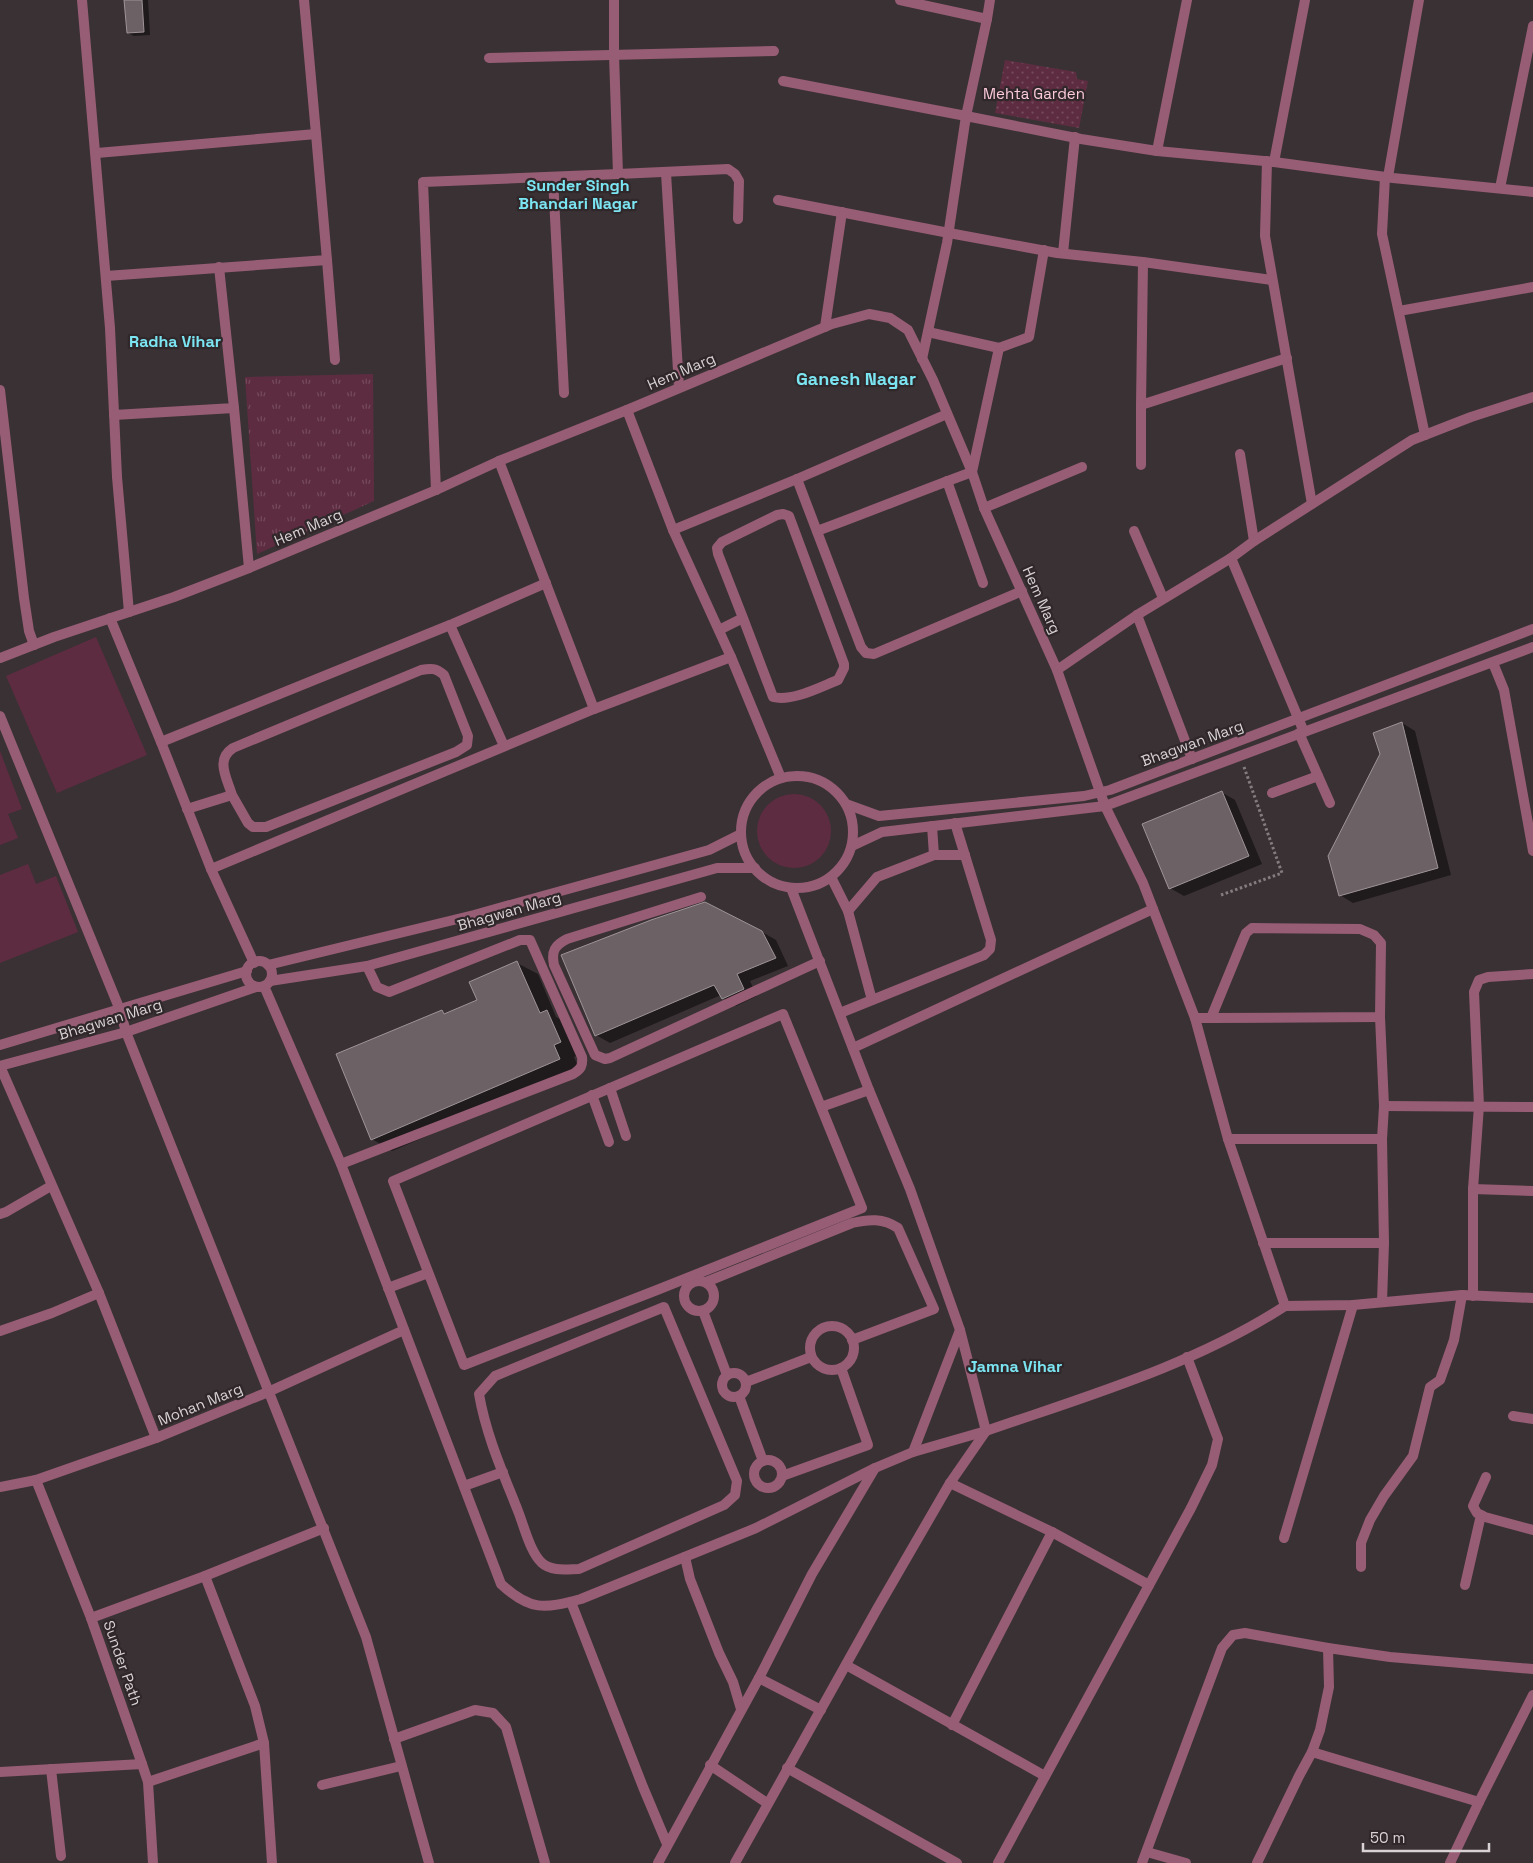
<svg xmlns="http://www.w3.org/2000/svg" width="1533" height="1863" viewBox="0 0 1533 1863" font-family="'Space Grotesk',sans-serif">
	<style>
		.grass { fill: #5e2c41 }
		.park { fill: url(#park-tufts) }
		.garden { fill: url(#garden-dots) }
		.shadow { fill: #0007 }
		.building { fill: #6c6266; stroke: #9e9498 }
		.lines { fill: none; stroke-linecap: round; stroke-linejoin: round }
		.path { stroke: #847d7f; stroke-width: 3; stroke-dasharray: 2.5 2.5; stroke-linecap: butt }
		.service { stroke: #975d74; stroke-width: 10 }
		.minor { stroke: #975d74; stroke-width: 10 }
		.tertiary { stroke: #975d74; stroke-width: 10 }
		.labels { text-anchor: middle; dominant-baseline: central; stroke-width: 4.5; stroke-linejoin: round; paint-order: stroke }
		.park-label { font-size: 15px; fill: #fbcadb; stroke: #30272a }
		.street-label { font-size: 15px; fill: #d8d2d4; stroke: #30272a }
		.neighbourhood-label { font-size: 16px; font-weight: bold; fill: #7be5f2; stroke: #30272a }
		.quarter-label { font-size: 18px; font-weight: bold; fill: #7be5f2; stroke: #30272a }
	</style>
	<defs>
		<pattern id="park-tufts" width="24" height="20" patternUnits="userSpaceOnUse" patternTransform="scale(1.25)"><rect width="24" height="20" fill="#5e2c41"/><path d="M3 7l-1-3M5 7V3M7 7l1-3M15 17l-1-3M17 17v-4M19 17l1-3" fill="none" stroke="#744a5c"/></pattern>
		<pattern id="garden-dots" width="8" height="8" patternUnits="userSpaceOnUse" patternTransform="scale(1.25)"><rect width="8" height="8" fill="#5e2c41"/><path d="M2 2h.1M6 6h.1" fill="none" stroke="#744a5c" stroke-width="1.8" stroke-linecap="round"/></pattern>
	</defs>
	<rect width="100%" height="100%" fill="#3a3134"/>
	<!-- grass -->
	<g class="grass">
		<polygon points="96,637 147,755 57,793 6,676"/>
		<polygon points="0,751 22,809 8,814 18,838 0,845"/>
		<circle cx="794" cy="831" r="37"/>
		<polygon points="28,864 36,884 56,876 78,932 0,963 0,875"/>
	</g>
	<!-- park -->
	<polygon class="park" points="373,374 374,501 257,554 245,377"/>
	<!-- garden -->
	<polygon class="garden" points="1005,60 1076,72 1077,79 1088,81 1079,128 995,113"/>
	<!-- shadow -->
	<g class="shadow">
		<polygon points="126,0 148,0 150,35 134,36 128,33"/>
		<polygon points="1402,723 1415,731 1451,875 1353,903 1340,895"/>
		<polygon points="1221,792 1235,800 1262,864 1184,896 1170,888"/>
		<polygon points="762,932 776,940 788,966 750,981 757,996 736,1006 723,998 721,995 610,1043 596,1035"/>
		<polygon points="517,963 538,974 556,1017 568,1023 581,1054 574,1057 580,1071 392,1151 372,1139 442,1012 447,1014 479,1001"/>
	</g>
	<!-- building -->
	<g class="building">
		<polygon points="124,0 142,0 144,32 127,33"/>
		<polygon points="1402,722 1438,868 1339,896 1328,856 1380,754 1373,733"/>
		<polygon points="1222,791 1249,856 1169,889 1142,824"/>
		<polygon points="705,902 762,931 776,958 737,974 744,989 722,999 714,985 595,1036 561,955 651,920"/>
		<polygon points="517,961 540,1013 547,1010 561,1042 554,1045 560,1059 371,1140 336,1054 442,1010 444,1014 477,1000 469,982"/>
	</g>
	<g class="lines">
		<!-- path -->
		<polyline class="path" points="1221,895 1282,873 1244,767"/>
		<!-- service -->
		<g class="service">
			<polyline points="1299,733 1330,803"/>
			<polyline points="1272,793 1318,776"/>
			<path d="M701 897 567 939C555 945 551 951 554 965L595 1055 605 1059 610 1058 820 961"/>
			<path d="M341 1164 573 1074C581 1069 583 1066 582 1057L530 940H520L389 992 377 987 367 966"/>
			<circle cx="699" cy="1296" r="15"/>
			<path d="M706 1282 852 1223C869 1219 883 1218 898 1228L934 1309 852 1340"/>
			<polyline points="703,1311 727,1375"/>
			<circle cx="832" cy="1348" r="22"/>
			<circle cx="734" cy="1385" r="12"/>
			<polyline points="746,1382 811,1357"/>
			<polyline points="739,1396 763,1461"/>
			<circle cx="768" cy="1474" r="14"/>
			<polyline points="782,1476 868,1445 841,1368"/>
		</g>
		<!-- minor -->
		<g class="minor">
			<polyline points="82,0 110,328 117,477 129,612"/>
			<polyline points="900,0 987,19 990,0"/>
			<polyline points="489,58 774,51"/>
			<polyline points="783,81 966,116 987,19"/>
			<polyline points="1157,151 1274,162 1393,178 1533,192"/>
			<polyline points="97,153 316,134 304,0"/>
			<polyline points="1267,161 1265,236 1312,504"/>
			<polyline points="1274,162 1305,0"/>
			<polyline points="666,173 679,387"/>
			<polyline points="618,174 728,169 735,174 739,181 738,219"/>
			<polyline points="1385,177 1382,234 1425,435"/>
			<polyline points="1388,177 1419,0"/>
			<polyline points="553,178 564,393"/>
			<polyline points="1500,188 1533,26"/>
			<polyline points="778,200 949,233 1057,253 1143,262 1272,280"/>
			<polyline points="1063,253 1075,137"/>
			<polyline points="327,260 335,360"/>
			<polyline points="1143,262 1141,405 1287,358"/>
			<polyline points="106,276 327,260 316,134"/>
			<polyline points="1399,311 1533,287"/>
			<polyline points="825,327 842,212"/>
			<polyline points="999,348 1029,337 1044,250"/>
			<polyline points="922,359 947,243 966,116 1081,139 1157,151 1187,0"/>
			<polyline points="0,390 24,598 29,631 34,645"/>
			<polyline points="234,408 249,568"/>
			<polyline points="627,410 673,530 731,657 781,778"/>
			<polyline points="114,415 234,408 219,267"/>
			<polyline points="1240,454 1254,541"/>
			<polyline points="499,461 594,709 731,657"/>
			<polyline points="1141,465 1141,405"/>
			<polyline points="797,479 861,647 866,653 874,654 1022,591"/>
			<polyline points="947,481 983,583"/>
			<polyline points="436,490 423,182 618,174 614,55 614,0"/>
			<polyline points="984,508 1082,467"/>
			<polyline points="673,530 797,479 947,414"/>
			<path d="M817 531C869 512 920 491 972 472L999 348 928 332"/>
			<polyline points="1134,531 1163,598"/>
			<polyline points="1231,558 1304,732"/>
			<polyline points="1137,615 1192,759"/>
			<polyline points="110,618 161,742 450,625 546,583"/>
			<polyline points="450,625 504,746"/>
			<path d="M719 630 743 618 718 554 717 548 722 542 777 515 783 514 789 516 844 664V668L838 680C820 687 792 702 773 697L743 618"/>
			<path d="M0 658 54 637 174 597 249 568 436 490 499 461 627 410 832 324 869 314 890 318 908 330 933 380 972 472 984 508 1057 670 1105 806 1143 883 1195 1018 1228 1139 1285 1306C1194 1365 1087 1396 986 1431"/>
			<polyline points="1493,663 1504,690 1533,851"/>
			<polyline points="1057,670 1137,615 1231,558 1254,541 1412,440 1471,417 1533,397"/>
			<polyline points="0,716 120,1010 126,1032 366,1637 429,1863"/>
			<polyline points="161,742 211,869 254,963"/>
			<path d="M187 809 232 795C227 778 215 760 233 748L421 670C431 668 436 668 444 675L468 736 467 745 456 752 266 827H253L248 823 232 795"/>
			<polyline points="934,855 965,855"/>
			<polyline points="211,869 594,709"/>
			<polyline points="831,877 848,911 872,1000"/>
			<polyline points="848,911 877,877 934,855 932,826"/>
			<path d="M264 986 341 1164 501 1584C530 1611 544 1609 581 1599L756 1528 875 1468"/>
			<polyline points="840,1013 984,955 990,949 991,940 955,823"/>
			<polyline points="1195,1018 1211,1018 1380,1017 1381,943 1374,935 1360,929 1252,928 1246,933 1243,940 1211,1018"/>
			<polyline points="853,1048 1153,909"/>
			<polyline points="0,1066 99,1293 156,1438"/>
			<polyline points="610,1088 626,1136"/>
			<polyline points="592,1095 609,1142"/>
			<polyline points="1384,1106 1533,1107"/>
			<polyline points="821,1107 862,1208 657,1290 464,1365 393,1181 783,1014 821,1107 869,1090"/>
			<polyline points="1228,1139 1382,1139 1384,1106 1380,1017"/>
			<polyline points="1473,1189 1533,1191"/>
			<polyline points="0,1214 6,1212 51,1186"/>
			<polyline points="1263,1243 1384,1243"/>
			<polyline points="388,1288 428,1273"/>
			<polyline points="1473,1296 1473,1189 1479,1106 1474,992 1479,980 1488,977 1533,974"/>
			<polyline points="1382,1302 1384,1243 1382,1139"/>
			<polyline points="1285,1306 1353,1305 1462,1295 1533,1298"/>
			<path d="M664 1307 737 1481 735 1495 724 1505 579 1569C568 1569 552 1572 542 1563 530 1552 524 1526 518 1511 503 1473 486 1435 479 1394L495 1376Z"/>
			<polyline points="0,1331 52,1313 99,1293"/>
			<polyline points="1513,1416 1533,1419"/>
			<polyline points="1486,1477 1473,1506 1477,1513 1485,1517 1533,1530"/>
			<polyline points="36,1480 91,1618 142,1764 148,1782 153,1863"/>
			<polyline points="950,1483 1052,1532 1149,1585"/>
			<polyline points="464,1486 503,1472"/>
			<polyline points="0,1487 36,1480 156,1438 268,1392 404,1330"/>
			<polyline points="1284,1538 1353,1305"/>
			<polyline points="685,1557 690,1579 719,1653 733,1682 741,1709"/>
			<polyline points="1361,1567 1361,1543 1370,1520 1384,1496 1413,1456 1430,1387 1440,1380 1454,1340 1462,1295"/>
			<polyline points="1465,1585 1481,1515"/>
			<polyline points="571,1602 643,1787 667,1844"/>
			<polyline points="91,1618 205,1576 324,1528"/>
			<polyline points="846,1665 1045,1776"/>
			<polyline points="952,1725 1052,1532"/>
			<polyline points="394,1739 475,1710 493,1713 506,1727 545,1863"/>
			<polyline points="264,1743 272,1863"/>
			<polyline points="1312,1752 1479,1802 1450,1863"/>
			<polyline points="787,1768 957,1863"/>
			<polyline points="51,1769 61,1856"/>
			<polyline points="0,1772 142,1764"/>
			<polyline points="148,1782 264,1743 255,1706 205,1576"/>
			<polyline points="322,1785 401,1766"/>
			<polyline points="1479,1802 1533,1695"/>
			<polyline points="1147,1852 1186,1863"/>
			<polyline points="998,1863 1191,1508 1212,1465 1218,1439 1187,1357"/>
			<polyline points="1142,1863 1222,1648 1233,1635 1245,1633 1328,1648"/>
			<polyline points="1257,1863 1299,1776 1312,1752 1320,1730 1329,1687 1328,1648 1390,1657 1533,1669"/>
		</g>
		<!-- tertiary -->
		<g class="tertiary">
			<circle cx="797" cy="832" r="56"/>
			<polyline points="846,804 879,816 1084,796 1110,790 1533,629"/>
			<polyline points="852,846 882,832 1105,806 1533,647"/>
			<circle cx="259" cy="974" r="13"/>
			<polyline points="268,965 474,915 709,850 741,834"/>
			<polyline points="270,981 367,966 717,868 755,868"/>
			<polyline points="0,1045 247,971"/>
			<polyline points="0,1066 126,1032 256,987"/>
			<polyline points="913,1452 960,1330"/>
			<polyline points="759,1678 821,1710"/>
			<polyline points="710,1765 767,1803"/>
			<polyline points="658,1863 759,1678 812,1574 875,1468 913,1452 986,1431"/>
			<polyline points="735,1863 877,1609 950,1483 986,1431 960,1330 910,1189 869,1090 791,888"/>
		</g>
	</g>
	<g class="labels">
		<!-- park labels -->
		<g class="park-label">
			<text x="1034" y="93">Mehta Garden</text>
		</g>
		<!-- street labels -->
		<g class="street-label">
			<text transform="translate(681 371) rotate(-23)">Hem Marg</text>
			<text transform="translate(308 527) rotate(-23)">Hem Marg</text>
			<text transform="translate(1042 600) rotate(66)">Hem Marg</text>
			<text transform="translate(1192 743) rotate(-20)">Bhagwan Marg</text>
			<text transform="translate(509 911) rotate(-16)">Bhagwan Marg</text>
			<text transform="translate(110 1019) rotate(-17)">Bhagwan Marg</text>
			<text transform="translate(200 1404) rotate(-22)">Mohan Marg</text>
			<text transform="translate(123 1663) rotate(71)">Sunder Path</text>
		</g>
		<!-- neighbourhood labels -->
		<g class="neighbourhood-label">
			<text x="578" y="185">Sunder Singh<tspan x="578" dy="18">Bhandari Nagar</tspan></text>
			<text x="175" y="341">Radha Vihar</text>
			<text x="1015" y="1366">Jamna Vihar</text>
		</g>
		<!-- quarter labels -->
		<g class="quarter-label">
			<text x="856" y="378">Ganesh Nagar</text>
		</g>
	</g>
	<!-- scale -->
	<path d="M1363 1843v8h126v-8" fill="none" stroke="#d8d2d4" stroke-width="2.5"/>
	<text x="1370" y="1843" font-size="15" fill="#d8d2d4" stroke="#30272a" stroke-width="4" paint-order="stroke">50 m</text>
</svg>
